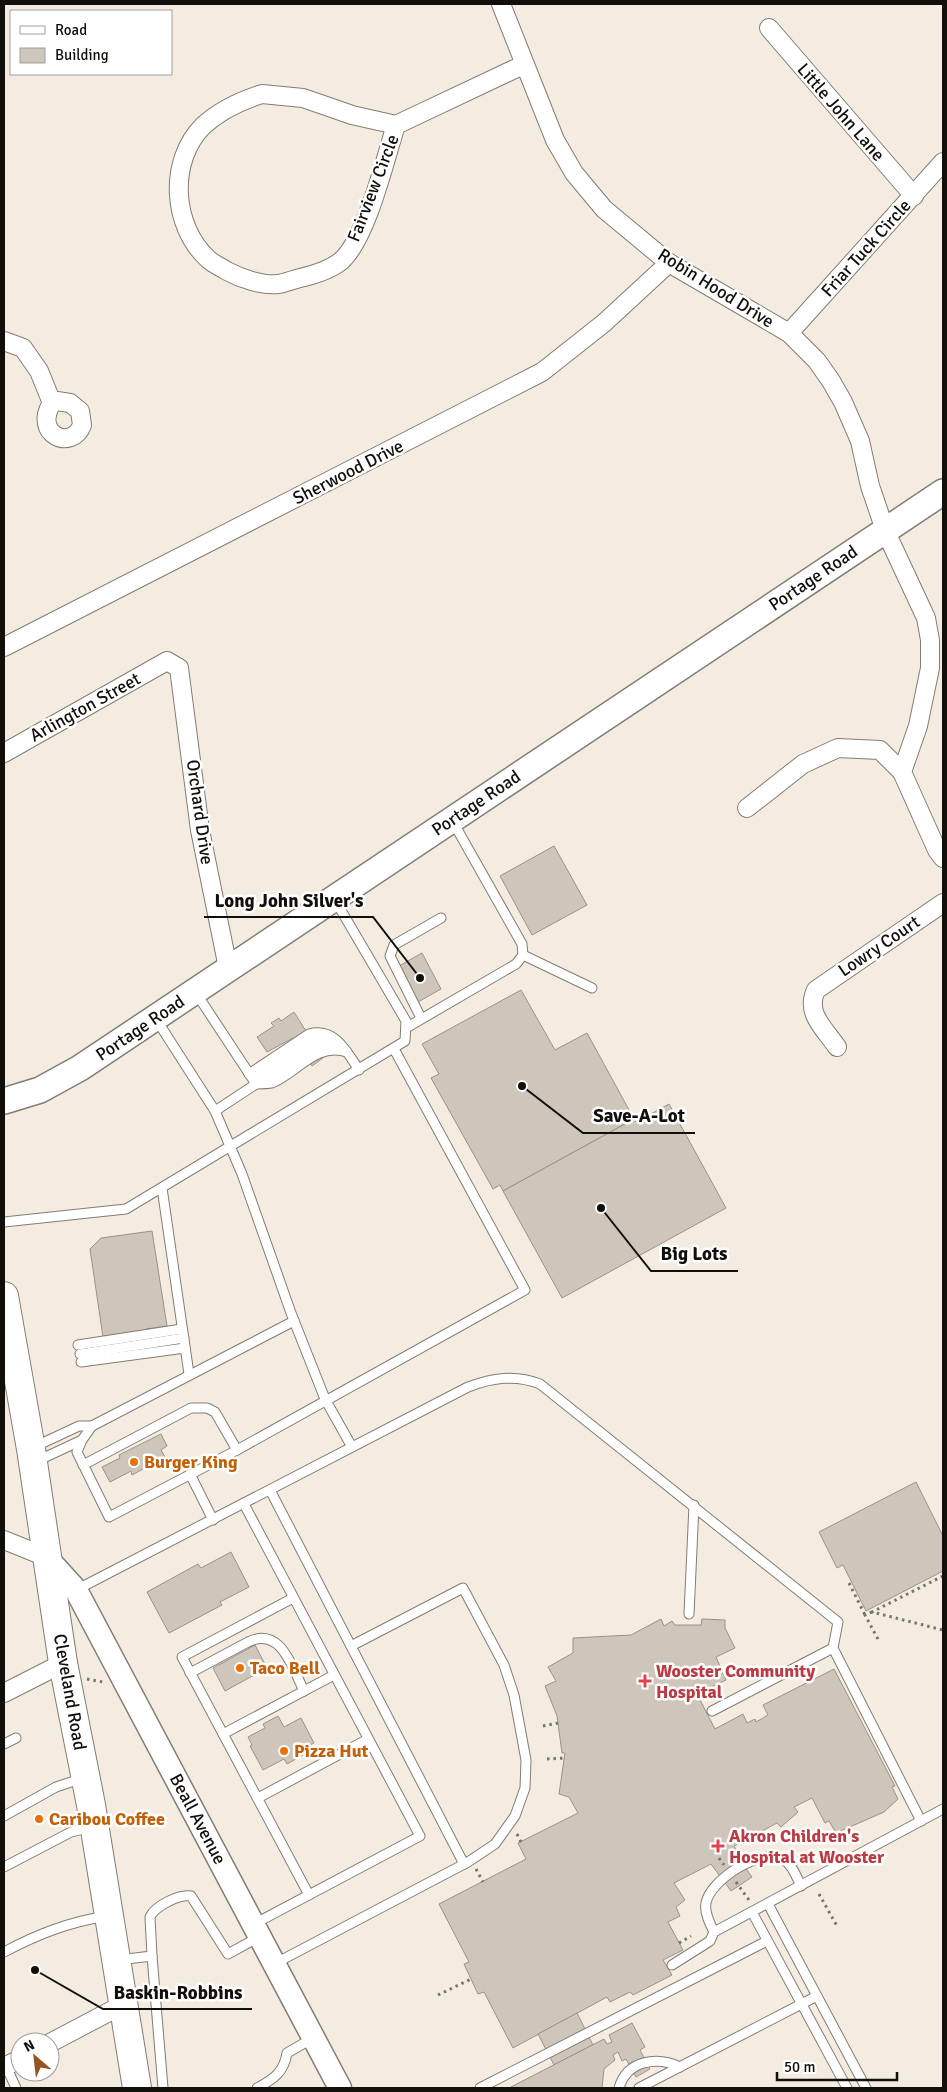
<svg xmlns="http://www.w3.org/2000/svg" width="947" height="2092" viewBox="0 0 947 2092" font-family="Signika,sans-serif">
	<style>
		.building { fill: #cfc6bb; stroke: #9a9288 }
		.lines { fill: none; stroke-linecap: round; stroke-linejoin: round }
		.service-casing { stroke: #847c73; stroke-width: 11 }
		.minor-casing { stroke: #847c73; stroke-width: 20 }
		.tertiary-casing { stroke: #847c73; stroke-width: 25 }
		.secondary-casing { stroke: #847c73; stroke-width: 28 }
		.primary-casing { stroke: #847c73; stroke-width: 30 }
		.path { stroke: #79746c; stroke-width: 3; stroke-dasharray: 2.5 4; stroke-linecap: butt }
		.service { stroke: #fff; stroke-width: 9 }
		.minor { stroke: #fff; stroke-width: 18 }
		.tertiary { stroke: #fff; stroke-width: 22 }
		.secondary { stroke: #fff; stroke-width: 25 }
		.primary { stroke: #fff; stroke-width: 28 }
		.food-dot { fill: #e8710a; stroke: #fff; stroke-width: 2 }
		.health-dot { fill: #e0444e; stroke: #fff; stroke-width: 2 }
		.labels { text-anchor: middle; dominant-baseline: central; stroke-width: 5; stroke-linejoin: round; paint-order: stroke }
		.street-label { font-size: 18px; fill: #120f0b; stroke: #fff }
		.food-label { font-size: 18px; font-weight: bold; fill: #c56008; stroke: #fff; text-anchor: start }
		.health-label { font-size: 18px; font-weight: bold; fill: #be3a42; stroke: #fff; text-anchor: start }
		.leader { fill: none; stroke: #120f0b; stroke-width: 2 }
		.callout-dot { fill: #120f0b; stroke: #fff; stroke-width: 2 }
		.callout-label { font-size: 19px; text-anchor: middle; font-weight: bold; fill: #120f0b; stroke: #fff; stroke-width: 5; stroke-linejoin: round; paint-order: stroke }
	</style>
	<rect width="100%" height="100%" fill="#f5ece1"/>
	<!-- building -->
	<g class="building">
		<polygon points="554,846 587,905 532,935 500,876"/>
		<polygon points="422,953 441,989 418,1002 399,966"/>
		<polygon points="521,990 555,1050 587,1033 634,1119 503,1191 500,1185 493,1189 431,1078 439,1074 422,1044"/>
		<polygon points="294,1012 323,1058 312,1066 293,1038 267,1052 257,1037 274,1026 271,1023 279,1018 281,1021"/>
		<polygon points="669,1104 726,1208 562,1298 503,1191 634,1119 636,1122"/>
		<polygon points="152,1231 167,1326 146,1329 148,1342 133,1344 131,1332 103,1337 90,1249 101,1238"/>
		<polygon points="161,1434 167,1446 161,1450 165,1457 132,1475 131,1471 110,1482 102,1467 120,1458 119,1455"/>
		<polygon points="916,1482 943,1536 943,1571 866,1611 843,1565 837,1568 819,1532"/>
		<polygon points="231,1552 249,1587 220,1602 222,1605 169,1633 147,1592 198,1564 201,1568"/>
		<polygon points="661,1619 664,1626 672,1621 675,1625 701,1625 702,1619 725,1620 725,1628 735,1648 716,1657 726,1680 697,1694 715,1729 743,1714 747,1723 755,1719 756,1722 768,1715 763,1705 834,1669 895,1786 892,1787 898,1799 884,1812 836,1833 829,1821 825,1823 812,1798 794,1807 798,1812 781,1827 777,1823 734,1846 736,1849 733,1850 752,1877 731,1891 711,1864 674,1883 685,1900 676,1907 680,1916 668,1922 683,1950 663,1960 672,1975 633,1995 630,1992 610,2002 607,1997 513,2048 484,1992 478,1994 464,1964 469,1962 439,1904 526,1859 518,1843 578,1813 569,1797 559,1794 565,1753 562,1753 557,1716 545,1686 556,1681 548,1667 573,1653 573,1638 631,1635"/>
		<polygon points="255,1645 267,1668 225,1691 213,1668"/>
		<polygon points="278,1716 284,1727 301,1718 314,1743 304,1748 307,1753 287,1764 284,1759 263,1770 250,1746 252,1745 248,1737 265,1728 263,1724"/>
		<polygon points="577,2013 593,2045 554,2065 538,2034"/>
		<polygon points="632,2023 645,2047 640,2050 650,2069 636,2077 626,2059 622,2061 618,2052 613,2055 615,2060 604,2069 602,2088 509,2088 604,2039 607,2044 612,2042 609,2035"/>
	</g>
	<g class="lines">
		<!-- service casing -->
		<g class="service-casing">
			<g id="service">
				<polyline points="523,955 592,988"/>
				<polyline points="196,993 256,1084 215,1111"/>
				<polyline points="421,1018 390,956 394,945 441,918"/>
				<polyline points="156,1019 215,1111 242,1174 291,1313 325,1399 352,1447"/>
				<polyline points="406,1028 516,964 523,955 522,944 453,822"/>
				<path d="M249 1074 309 1034C335 1027 347 1052 359 1070"/>
				<polyline points="253,1079 313,1040 331,1039"/>
				<polyline points="259,1083 317,1046 326,1043 339,1046"/>
				<path d="M256 1084C261 1084 268 1084 272 1083 298 1072 316 1042 347 1052"/>
				<polyline points="162,1188 189,1374"/>
				<polyline points="4,1222 126,1209 405,1041 406,1021 335,900"/>
				<polyline points="78,1345 182,1329"/>
				<polyline points="80,1354 184,1338"/>
				<polyline points="81,1362 185,1348"/>
				<polyline points="82,1440 77,1452 109,1517 237,1450 525,1290 394,1049"/>
				<polyline points="34,1447 79,1426 92,1426"/>
				<polyline points="37,1461 82,1440 92,1426 294,1321"/>
				<polyline points="83,1465 191,1408 207,1408 215,1412 237,1450"/>
				<polyline points="190,1474 213,1520"/>
				<polyline points="270,1490 464,1864"/>
				<polyline points="244,1504 420,1836 254,1924"/>
				<path d="M76 1590 468 1387C492 1378 515 1374 540 1384L838 1622 833 1648 921 1821"/>
				<polyline points="293,1598 182,1657 309,1895"/>
				<polyline points="689,1614 694,1505"/>
				<path d="M190 1673 248 1642C281 1626 292 1667 304 1691"/>
				<polyline points="712,1711 833,1648"/>
				<polyline points="223,1734 334,1675"/>
				<polyline points="4,1744 16,1738"/>
				<polyline points="258,1798 368,1739"/>
				<polyline points="4,1816 56,1787 83,1778"/>
				<polyline points="4,1867 71,1832 92,1827"/>
				<polyline points="768,1904 866,2088"/>
				<polyline points="752,1912 847,2088"/>
				<path d="M714 1932C710 1924 704 1912 706 1903 710 1880 762 1846 784 1860 792 1864 797 1878 801 1886"/>
				<path d="M4 1952C38 1934 69 1922 107 1916"/>
				<path d="M152 1956 150 1917C155 1906 179 1894 191 1896L228 1954 259 1937"/>
				<polyline points="118,1960 152,1956 163,2088"/>
				<polyline points="274,1964 468,1862 495,1844 515,1816 525,1788 526,1760 514,1695 504,1665 463,1588 351,1646"/>
				<polyline points="672,1965 710,1941 714,1932 943,1809"/>
				<polyline points="6,2066 16,2088"/>
				<path d="M257 2088C274 2079 284 2072 287 2053L313 2038"/>
				<polyline points="480,2088 767,1941"/>
				<path d="M619 2088C627 2060 657 2056 680 2067"/>
				<polyline points="639,2088 817,1996"/>
			</g>
		</g>
		<!-- minor casing -->
		<g class="minor-casing">
			<g id="minor">
				<polyline points="501,4 555,140 574,173 604,209 669,263 789,333 817,361 831,381 843,402 860,441 870,486 885,530 926,618 930,640 930,668 918,726 902,772 937,850 943,858"/>
				<polyline points="769,28 914,196"/>
				<path d="M262 94 303 98 352 115 396 125C385 159 367 238 341 261 330 270 313 275 300 278 292 280 285 283 278 284 262 286 240 278 227 271 221 267 213 264 208 259 172 226 168 161 203 126 220 110 240 101 262 94Z"/>
				<polyline points="396,125 523,65"/>
				<polyline points="789,333 943,162"/>
				<polyline points="4,341 23,348 39,371 52,403"/>
				<path d="M57 401 70 403 80 411 82 425C72 452 32 434 52 403Z"/>
				<polyline points="4,647 542,372 604,323 669,263"/>
				<polyline points="4,753 167,661 179,668 200,830 228,968"/>
				<polyline points="747,808 803,764 838,748 880,750 902,772"/>
				<path d="M837 1047C824 1028 805 1013 816 990L943 903"/>
				<polyline points="4,1540 46,1557"/>
				<polyline points="4,1693 63,1663"/>
				<polyline points="50,2043 124,2004"/>
				<polyline points="4,2067 20,2059"/>
			</g>
		</g>
		<!-- tertiary casing -->
		<g class="tertiary-casing">
			<polyline id="tertiary" points="46,1557 76,1590 340,2088"/>
		</g>
		<!-- secondary casing -->
		<g class="secondary-casing">
			<polyline id="secondary" points="4,1101 40,1090 80,1068 943,492"/>
		</g>
		<!-- primary casing -->
		<g class="primary-casing">
			<polyline id="primary" points="4,1296 31,1449 63,1663 91,1805 137,2088"/>
		</g>
		<!-- path -->
		<g class="path">
			<polyline points="943,1576 872,1612 943,1630"/>
			<polyline points="849,1583 865,1615"/>
			<polyline points="872,1612 865,1615 879,1641"/>
			<polyline points="87,1679 103,1682"/>
			<polyline points="543,1726 558,1723"/>
			<polyline points="547,1759 565,1758"/>
			<polyline points="517,1834 521,1842"/>
			<polyline points="719,1858 724,1865"/>
			<polyline points="476,1869 483,1882"/>
			<polyline points="736,1882 749,1900"/>
			<polyline points="819,1894 837,1926"/>
			<polyline points="679,1943 691,1936"/>
			<polyline points="438,1995 471,1979"/>
		</g>
		<!-- service -->
		<use href="#service" class="service"/>
		<!-- minor -->
		<use href="#minor" class="minor"/>
		<!-- tertiary -->
		<use href="#tertiary" class="tertiary"/>
		<!-- secondary -->
		<use href="#secondary" class="secondary"/>
		<!-- primary -->
		<use href="#primary" class="primary"/>
	</g>
	<!-- markers -->
	<g class="food-dot">
		<circle cx="134" cy="1462" r="5"/>
		<circle cx="240" cy="1668" r="5"/>
		<circle cx="284" cy="1751" r="5"/>
		<circle cx="39" cy="1819" r="5"/>
	</g>
	<g class="health-dot">
		<path d="M642.5 1673.5h5v5h5v5h-5v5h-5v-5h-5v-5h5z"/>
		<path d="M715.5 1838.5h5v5h5v5h-5v5h-5v-5h-5v-5h5z"/>
	</g>
	<g class="labels">
		<!-- street labels -->
		<g class="street-label">
			<text transform="translate(841 112) rotate(49)">Little John Lane</text>
			<text transform="translate(373 188) rotate(-69)">Fairview Circle</text>
			<text transform="translate(866 248) rotate(-48)">Friar Tuck Circle</text>
			<text transform="translate(716 288) rotate(32)">Robin Hood Drive</text>
			<text transform="translate(348 472) rotate(-27)">Sherwood Drive</text>
			<text transform="translate(813 578) rotate(-34)">Portage Road</text>
			<text transform="translate(85 707) rotate(-29)">Arlington Street</text>
			<text transform="translate(476 803) rotate(-34)">Portage Road</text>
			<text transform="translate(200 812) rotate(82)">Orchard Drive</text>
			<text transform="translate(879 946) rotate(-34)">Lowry Court</text>
			<text transform="translate(140 1028) rotate(-34)">Portage Road</text>
			<text transform="translate(70 1692) rotate(80)">Cleveland Road</text>
			<text transform="translate(198 1819) rotate(62)">Beall Avenue</text>
		</g>
		<!-- food labels -->
		<g class="food-label">
			<text x="144" y="1462">Burger King</text>
			<text x="250" y="1668">Taco Bell</text>
			<text x="294" y="1751">Pizza Hut</text>
			<text x="49" y="1819">Caribou Coffee</text>
		</g>
		<!-- health labels -->
		<g class="health-label">
			<text x="656" y="1671">Wooster Community<tspan x="656" dy="21">Hospital</tspan></text>
			<text x="729" y="1836">Akron Children's<tspan x="729" dy="21">Hospital at Wooster</tspan></text>
		</g>
	</g>
	<!-- callouts -->
	<path class="leader" d="M420 978L373 917H204M522 1086L583 1133H695M601 1208L651 1271H738M35 1970L103 2009H252"/>
	<g class="callout-dot">
		<circle cx="420" cy="978" r="5"/>
		<circle cx="522" cy="1086" r="5"/>
		<circle cx="601" cy="1208" r="5"/>
		<circle cx="35" cy="1970" r="5"/>
	</g>
	<g class="callout-label">
		<text x="289" y="907">Long John Silver's</text>
		<text x="639" y="1122">Save-A-Lot</text>
		<text x="694" y="1260">Big Lots</text>
		<text x="178" y="1999">Baskin-Robbins</text>
	</g>
	<!-- border -->
	<rect width="947" height="2092" fill="none" stroke="#120f0b" stroke-width="10"/>
	<!-- legend -->
	<rect x="10" y="10" width="162" height="65" fill="#ffffff" stroke="#a09f9d"/>
	<rect x="20" y="26" width="25" height="8" fill="#ffffff" stroke="#a09f9d"/>
	<text x="55" y="35" font-size="15" fill="#120f0b">Road</text>
	<rect x="20" y="48" width="25" height="15" fill="#cfc6bb" stroke="#a09f9d"/>
	<text x="55" y="60" font-size="15" fill="#120f0b">Building</text>
	<!-- north arrow -->
	<g transform="translate(35 2057) rotate(332)"><circle r="24" fill="#ffffff" stroke="#a09f9d"/>
	<path d="M0-4L9 19L0 12L-9 19Z" fill="#965322"/>
	<text y="-8" font-size="14" font-weight="bold" text-anchor="middle" fill="#120f0b">N</text>
	</g>
	<!-- scale -->
	<path d="M777 2072v8h120v-8" fill="none" stroke="#120f0b" stroke-width="2.5"/>
	<text x="784" y="2072" font-size="15" fill="#120f0b" stroke="#ffffff" stroke-width="4" paint-order="stroke">50 m</text>
</svg>
